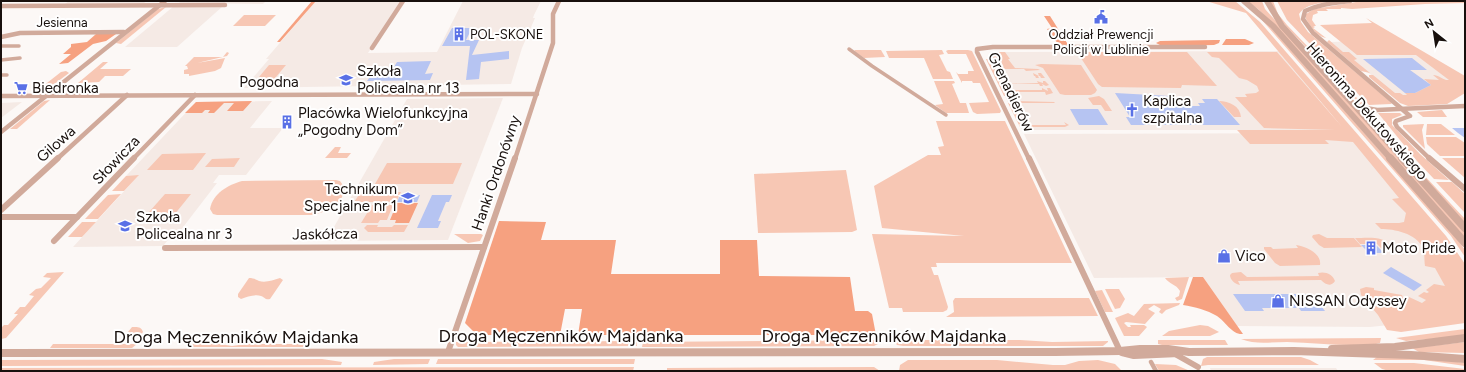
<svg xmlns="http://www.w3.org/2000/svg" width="1466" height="372" viewBox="0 0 1466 372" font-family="Figtree,sans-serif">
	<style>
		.built { fill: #f5eae5 }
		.green { fill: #f7c7b4 }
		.forest { fill: #f6a180 }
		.building { fill: #b6c4f2 }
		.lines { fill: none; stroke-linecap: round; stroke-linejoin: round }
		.pedestrian-far1 { stroke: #d1aa9b; stroke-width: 3.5 }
		.pedestrian { stroke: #d1aa9b; stroke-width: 4.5 }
		.minor-far1 { stroke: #d1aa9b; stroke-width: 4.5 }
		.minor { stroke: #d1aa9b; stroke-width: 6 }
		.tertiary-far1 { stroke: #d1aa9b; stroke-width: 6 }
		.tertiary { stroke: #d1aa9b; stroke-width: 8 }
		.labels { text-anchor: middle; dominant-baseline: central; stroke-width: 4; stroke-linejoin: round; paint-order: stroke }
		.far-street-label { font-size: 13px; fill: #18100d; stroke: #fff }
		.far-poi-label { font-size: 13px; fill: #18100d; stroke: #fff; text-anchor: start }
		.poi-label { font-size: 15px; fill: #18100d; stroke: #fff; text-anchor: start }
		.street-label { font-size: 15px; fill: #18100d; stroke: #fff }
		.near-street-label { font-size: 18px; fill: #18100d; stroke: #fff }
	</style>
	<rect width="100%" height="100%" fill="#fcf8f6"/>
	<!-- built -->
	<g class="built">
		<polygon points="69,1 147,1 144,3 65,4"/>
		<polygon points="181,1 266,1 263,4 179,3"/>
		<polygon points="316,1 401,1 368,53 437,52 463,1 541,1 534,15 533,18 535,18 522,48 511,84 244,88 269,59 266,59"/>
		<polygon points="174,6 223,6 177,47 125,47"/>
		<polygon points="1400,40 1465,85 1465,93 1447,104 1410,106 1330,42"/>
		<polygon points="1280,51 1343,130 1022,130 986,59 994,59 991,52"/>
		<polygon points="503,98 448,240 326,241 407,99"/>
		<polygon points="272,101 250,128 283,128 246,175 219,175 213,183 217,183 177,235 172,235 163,246 73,247 138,176 126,176 196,102"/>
		<polygon points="22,102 1,118 1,103"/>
		<polygon points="1346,133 1372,159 1417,213 1465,317 1370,327 1237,326 1203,277 1094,278 1024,134"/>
		<polygon points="1210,368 1336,368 1338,371 1211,371"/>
	</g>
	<!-- green -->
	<g class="green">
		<path d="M1206 1H1235L1260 22 1446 236 1465 264V323L1401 332 1387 330 1378 315 1361 295 1360 289 1366 287 1374 288V290L1402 295 1403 298 1408 299 1409 297 1422 303 1426 300 1418 296 1424 292 1427 293 1429 292 1426 290 1434 284 1445 286 1435 268 1425 266C1424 261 1425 253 1423 248 1416 233 1394 229 1381 229L1375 223H1399L1404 222 1406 213 1392 199 1399 198 1353 142 1325 140 1329 144H1250L1237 130H1335L1264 128 1235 97H1247L1245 94 1256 93 1259 91 1257 86 1247 80 1239 78 1219 58 1212 57 1207 52H1277L1343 128 1246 13Z"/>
		<polygon points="1247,1 1262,1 1265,9 1465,232 1465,238 1275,25 1258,9"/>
		<polygon points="1270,1 1273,1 1278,14 1287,25 1357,98 1359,98 1365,107 1359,103 1281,21"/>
		<path d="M1277 1H1339C1326 3 1307 2 1299 14L1301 22 1308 32 1392 103 1391 104 1369 105 1362 97 1360 96 1287 20Z"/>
		<path d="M1362 1H1465V3L1425 4 1352 9 1341 8V9H1326L1328 11H1317L1318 13 1313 15 1312 20 1316 26H1313L1315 27 1313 28 1326 38C1316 36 1311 27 1306 19V14L1314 9Z"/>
		<polygon points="166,7 121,44 116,43 158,9"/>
		<polygon points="244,15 276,15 265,26 233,26"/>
		<path d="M1366 18 1465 76V93L1447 104 1408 106 1400 103 1369 77V75H1373L1395 93H1400L1403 95H1407L1405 93H1415L1431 85 1424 79 1439 80 1433 75C1439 75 1444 81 1449 80L1416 55H1357L1320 25 1372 23Z"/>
		<polygon points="1261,19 1266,22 1452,232 1465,250 1465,257 1451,236"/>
		<polygon points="1329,40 1343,52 1349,52 1357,59 1354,60 1370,73 1361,71 1327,42"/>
		<polygon points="855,50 881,50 885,57 864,58 854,51"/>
		<polygon points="942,50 944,54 939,55 947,71 950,72 953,79 933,79 924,58 889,58 886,51"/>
		<polygon points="948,50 968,50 972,51 1001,111 1000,113 977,114 973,112 969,103 989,102 980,83 973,83 972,81 962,81 962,83 956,72 958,74 968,74 968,71 974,71 966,54 948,54 946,51"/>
		<polygon points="227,52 229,53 227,56 197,63 225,58 221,68 215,71 189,76 189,74 184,74 184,70 188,69 187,66 185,66 194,57 223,57"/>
		<polygon points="991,52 1005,52 1010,59 1008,59 1015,68 1038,69 1040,70 1026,71 1024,69 997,69 1000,76 1034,76 1033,73 1039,76 1038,73 1041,73 1045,78 1041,78 1040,76 1038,76 1039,78 1036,78 1035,76 1000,76 1003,83 1038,83 1037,81 1043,83 1043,81 1045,81 1049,85 1046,86 1042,84 1043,86 1040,86 1039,84 1004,83 1007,90 1042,90 1042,88 1048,91 1047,88 1050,88 1053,93 1046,95 1045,92 1013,92 1014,95 1004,96 986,59 994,59"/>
		<polygon points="1077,52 1187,52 1217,86 1182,85 1181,88 1102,87 1098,84"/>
		<polygon points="103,62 108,62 100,69 131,69 123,76 105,76 99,82 78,83"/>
		<polygon points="1041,64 1081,65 1097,90 1095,93 1091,95 1065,95 1060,94 1043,68 1035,65"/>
		<polygon points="269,65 286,65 271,83 254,83"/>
		<polygon points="61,72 66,71 69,73 45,91 30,91 38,90"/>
		<polygon points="934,81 954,81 955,83 952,84 960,103 966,103 969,113 946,113 935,105 943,104"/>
		<polygon points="1099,96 1104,99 1112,111 1105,111 1101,105 1093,105 1088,98"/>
		<polygon points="50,100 17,129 10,129 44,101"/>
		<polygon points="1013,101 1055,102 1054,103 1015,103 1025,125 1066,125 1064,122 1069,125 1065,127 1020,127 1008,103"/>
		<path d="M1219 101C1229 101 1240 106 1241 117H1234Z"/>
		<polygon points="1442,110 1447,117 1423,117 1417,112"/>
		<polygon points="1371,113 1381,122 1379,122 1408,158 1465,219 1465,223 1407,159 1371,116"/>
		<polygon points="1378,113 1400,113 1402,115 1392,119 1392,125 1420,154 1449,180 1434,179 1417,161"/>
		<polygon points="936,121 1005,121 1072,263 936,263 937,267 931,267 934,275 938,275 948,307 947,310 943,312 903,312 902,308 889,308 872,234 964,236 882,228 874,186 928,155 941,155 938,147 944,146"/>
		<polygon points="1424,124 1422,130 1425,149 1403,127 1403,125"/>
		<polygon points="1427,124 1441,124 1455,135 1426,135"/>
		<polygon points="1426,137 1456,137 1465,143 1465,156 1440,156 1427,144"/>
		<polygon points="335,147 341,147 338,153 351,153 347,158 325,158"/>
		<polygon points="206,153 193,170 147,170 162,154"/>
		<polygon points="240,158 234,167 205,167 212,159"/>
		<polygon points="1442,158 1465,158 1465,178"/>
		<polygon points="387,163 462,163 453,184 375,184"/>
		<polygon points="846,170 857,230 852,232 758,233 754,174"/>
		<polygon points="139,175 124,191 112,191 126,176"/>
		<path d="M336 180 340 181 345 188 342 197 338 203 326 211 313 215H217L213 214 210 209C213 193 228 185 242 181Z"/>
		<polygon points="1436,182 1452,182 1465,194 1465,213"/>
		<polygon points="361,192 401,192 396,202 354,202"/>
		<polygon points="121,194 98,219 85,219 108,195"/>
		<polygon points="165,194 191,194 170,220 142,220"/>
		<polygon points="372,205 393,205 387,220 380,220 378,223 361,223"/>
		<polygon points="82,222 96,222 82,237 68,237"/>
		<polygon points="367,225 378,225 377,227 392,227 394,225 408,225 404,232 368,232 364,228"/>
		<polygon points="454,234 481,234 483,235 480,241 468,243"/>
		<polygon points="1319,234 1327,238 1354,238 1362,247 1324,248 1319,245 1312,237 1313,235"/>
		<path d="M1355 238C1366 238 1385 235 1392 247L1389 249H1382L1377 244H1360Z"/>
		<path d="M1296 245C1306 246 1322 254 1320 265L1280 266 1275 263 1264 249V247H1271L1273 249 1298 248Z"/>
		<polygon points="64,272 6,338 1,339 1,328 4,325 8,325 18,314 14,314 20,307 25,307 34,296 29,295 36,289 41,288 51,278 43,277 47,273"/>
		<path d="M1241 272 1247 277 1319 276 1318 273C1325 271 1333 274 1335 281 1331 287 1326 285 1321 280L1238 281 1240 285C1235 284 1230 280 1230 275L1232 273Z"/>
		<path d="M1189 277 1182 299 1177 301 1175 298 1179 296 1180 291C1176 284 1169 284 1165 278Z"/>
		<path d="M249 278C253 278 255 279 259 281 266 283 273 280 280 278L283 280 270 299C265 300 266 298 261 296 255 294 247 297 241 299L238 297V294Z"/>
		<polygon points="1105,289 1119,289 1125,299 1120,308 1115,309"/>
		<polygon points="1102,290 1113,312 1105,312 1095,291"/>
		<polygon points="955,298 1089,298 1098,316 946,317 954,312 953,301"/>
		<polygon points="1180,303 1179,305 1166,310 1162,314 1159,312 1161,309 1154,305 1148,309 1155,313 1145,324 1126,322 1124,323 1128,327 1131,327 1130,325 1144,325 1147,327 1139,336 1124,336 1115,318 1128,313 1134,316 1144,304"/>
		<polygon points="1200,325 1208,326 1219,332 1210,336 1162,336 1169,331"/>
		<path d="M132 327C137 327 141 326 143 332L139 337H124Z"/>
		<polygon points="1465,329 1465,336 1406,341 1396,338"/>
		<path d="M1381 338 1380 343 1376 344C1346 347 1317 343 1287 342 1272 342 1255 345 1241 339Z"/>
		<polygon points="881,340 878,344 874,346 642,347 643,342"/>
		<polygon points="893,340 1020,340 1052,342 1108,341 1108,342 1103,346 903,346 897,345"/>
		<polygon points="1158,340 1225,340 1228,345 1162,345 1158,344"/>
		<polygon points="637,341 637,346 458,347 456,345 456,342"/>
		<polygon points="1465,342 1465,353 1419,352 1412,348"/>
		<polygon points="53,344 137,344 132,348 50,348"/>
		<polygon points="186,344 220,344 232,346 246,344 307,344 305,347 190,347"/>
		<polygon points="1207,357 1301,357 1310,360 1319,365 1208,365 1201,366 1203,359"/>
		<polygon points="1377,357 1418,357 1465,363 1465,366 1424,360 1373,360"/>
		<polygon points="322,359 342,362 341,365 1,366 1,360"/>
		<polygon points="394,359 430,359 428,364 373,365 374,362"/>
		<polygon points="438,359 635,359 634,364 436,364"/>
		<polygon points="908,360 997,360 1053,365 1065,365 1079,361 1098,360 1115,364 1122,371 899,371 900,365"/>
		<polygon points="1374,363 1414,363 1465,369 1465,371 1389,371 1382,369"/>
		<polygon points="1155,364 1176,365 1190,371 1159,371"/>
		<polygon points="634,367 633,371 1,371 1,368"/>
		<polygon points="874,367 880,371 667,371 667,368"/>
	</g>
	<!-- forest -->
	<g class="forest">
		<polygon points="312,1 316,1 280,42 277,42"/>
		<path d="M1044 16H1050L1067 43V45C1056 46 1053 37 1047 29L1052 28Z"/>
		<polygon points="96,34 116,34 106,41 93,44 68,63 59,64 71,54 63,54 71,47 71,44 87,42"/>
		<polygon points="1226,39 1245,39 1254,43 1249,45 1222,45"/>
		<polygon points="1214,40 1220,40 1219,43 1214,45 1162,46 1156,43 1160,41"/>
		<polygon points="252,101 243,111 227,111 234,103 224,103 214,113 208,113 210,110 205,110 202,113 185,113 196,102"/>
		<polygon points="397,203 418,203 409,223 395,223 396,220 390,220"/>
		<polygon points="499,221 546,222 541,240 616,240 611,274 720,274 720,240 757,240 759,276 850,277 855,311 868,311 872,314 876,335 578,335 582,309 565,309 560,335 477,335 465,323"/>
		<path d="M1193 277H1203L1243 334C1232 335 1226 322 1217 316 1207 310 1195 307 1183 305Z"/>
	</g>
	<!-- building -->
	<g class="building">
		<polygon points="452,28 472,28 466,40 479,40 472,55 509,51 509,59 481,62 479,79 466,80 470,46 442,46"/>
		<polygon points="1412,58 1427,70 1410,70 1431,85 1415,93 1405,93 1363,59"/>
		<polygon points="431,61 425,74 433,73 430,80 367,81 372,74 385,74 389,67 394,67 397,62"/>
		<polygon points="1115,93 1170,96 1178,106 1200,106 1198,103 1205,103 1202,99 1217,99 1240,125 1131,125 1126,117 1130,117"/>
		<polygon points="1070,109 1098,109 1108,125 1079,125"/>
		<polygon points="1452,128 1465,128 1465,138 1458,133"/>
		<polygon points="400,195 420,195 417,202 397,202"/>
		<polygon points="432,195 452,195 449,202 446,202 438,221 441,221 438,228 417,228"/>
		<polygon points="1361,245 1376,245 1384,253 1369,253"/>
		<polygon points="1391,267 1422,285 1414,291 1383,273"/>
		<polygon points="1233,294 1312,294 1325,311 1301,311 1299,308 1262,308 1264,311 1245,311"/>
	</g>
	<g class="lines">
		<!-- pedestrian-far1 -->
		<g class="pedestrian-far1">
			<polyline points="1,46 19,46"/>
			<polyline points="849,49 872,66 946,115"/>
			<polyline points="1,60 20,58"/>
			<polyline points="1,75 7,75"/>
		</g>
		<!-- pedestrian -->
		<polyline class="pedestrian" points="1151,362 1156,371"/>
		<!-- minor-far1 -->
		<g class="minor-far1">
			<path d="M1350 1C1334 3 1319 4 1305 11L1303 19 1313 33 1410 116 1396 121 1395 123 1397 127 1430 159"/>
			<polyline points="1,6 225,5"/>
			<polyline points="1,37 20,33 124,32"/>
			<polyline points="372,48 403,1"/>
			<polyline points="1,96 537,94"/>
			<polyline points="1355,106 1377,110 1465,106"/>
			<polyline points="1,132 165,1"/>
			<polyline points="57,159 127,95"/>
			<polyline points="133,159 195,95"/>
			<polyline points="515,159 553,43 553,14 559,1"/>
			<polyline points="1029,159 977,52 977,49 993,47 1205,47"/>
		</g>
		<!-- minor -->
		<g class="minor">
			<polyline points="1029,158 1120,351"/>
			<polyline points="1429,158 1465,189"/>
			<polyline points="1,210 58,158"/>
			<polyline points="1,217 77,217"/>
			<polyline points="54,241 134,158"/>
			<polyline points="165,248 484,247"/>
			<polyline points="448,352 515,158"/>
			<polyline points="1175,354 1198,367"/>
		</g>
		<!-- tertiary-far1 -->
		<g class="tertiary-far1">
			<polyline points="1244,1 1273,26 1391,159"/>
			<polyline points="1267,1 1282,26 1403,159"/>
		</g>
		<!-- tertiary -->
		<g class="tertiary">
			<polyline points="1390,158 1465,243"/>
			<polyline points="1402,158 1465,228"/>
			<polyline points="1332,349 1395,347 1465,338"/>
			<polyline points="1122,352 1134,355 1179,353"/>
			<polyline points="1,353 1055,352 1120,351 1140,349 1168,349 1189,352 1294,351 1411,355 1465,359"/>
		</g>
	</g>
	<!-- icons -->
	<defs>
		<g id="civic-bare" transform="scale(1.08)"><path d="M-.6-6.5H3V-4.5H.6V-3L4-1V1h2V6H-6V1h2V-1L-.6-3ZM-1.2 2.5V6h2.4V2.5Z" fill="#5970e6" stroke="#fff" stroke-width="2.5" paint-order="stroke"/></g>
		<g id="building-bare" transform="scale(1.08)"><path d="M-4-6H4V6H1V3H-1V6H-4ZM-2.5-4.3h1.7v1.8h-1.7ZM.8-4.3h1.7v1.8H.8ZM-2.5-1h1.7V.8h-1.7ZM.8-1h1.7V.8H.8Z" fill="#5970e6" stroke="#fff" stroke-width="2.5" paint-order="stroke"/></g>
		<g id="university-bare" transform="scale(1.08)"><path d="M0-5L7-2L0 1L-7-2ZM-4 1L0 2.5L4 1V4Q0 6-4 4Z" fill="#5970e6" stroke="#fff" stroke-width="2.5" paint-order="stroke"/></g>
		<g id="supermarket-bare" transform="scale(1.08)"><path d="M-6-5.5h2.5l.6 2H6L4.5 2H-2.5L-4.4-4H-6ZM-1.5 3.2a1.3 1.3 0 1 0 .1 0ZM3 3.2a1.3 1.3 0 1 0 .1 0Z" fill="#5970e6" stroke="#fff" stroke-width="2.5" paint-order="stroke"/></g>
		<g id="church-bare" transform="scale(1.08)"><path d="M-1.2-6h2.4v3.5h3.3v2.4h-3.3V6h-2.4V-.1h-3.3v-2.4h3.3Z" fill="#5970e6" stroke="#fff" stroke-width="2.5" paint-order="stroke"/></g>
		<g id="school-bare" transform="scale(1.08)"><path d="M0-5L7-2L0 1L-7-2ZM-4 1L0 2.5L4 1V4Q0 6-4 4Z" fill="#5970e6" stroke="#fff" stroke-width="2.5" paint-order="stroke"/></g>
		<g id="shop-bare" transform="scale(1.08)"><path d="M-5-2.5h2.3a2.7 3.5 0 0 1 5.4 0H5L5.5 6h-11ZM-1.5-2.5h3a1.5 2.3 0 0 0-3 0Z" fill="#5970e6" stroke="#fff" stroke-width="2.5" paint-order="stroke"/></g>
	</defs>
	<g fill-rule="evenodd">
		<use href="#civic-bare" x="1101" y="17"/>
		<use href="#building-bare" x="459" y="34"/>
		<use href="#university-bare" x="346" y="80"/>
		<use href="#supermarket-bare" x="21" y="88"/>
		<use href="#church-bare" x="1132" y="110"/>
		<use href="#building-bare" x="287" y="122"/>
		<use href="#school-bare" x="408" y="198"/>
		<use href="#university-bare" x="125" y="226"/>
		<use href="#building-bare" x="1371" y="248"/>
		<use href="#shop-bare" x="1224" y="256"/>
		<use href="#shop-bare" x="1278" y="301"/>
	</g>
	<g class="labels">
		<!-- far-street labels -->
		<g class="far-street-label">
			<text x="62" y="22">Jesienna</text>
		</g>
		<!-- far-poi labels -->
		<g class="far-poi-label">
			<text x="470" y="34">POL-SKONE</text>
			<text x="1101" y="34" text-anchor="middle">Oddział Prewencji<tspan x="1101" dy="15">Policji w Lublinie</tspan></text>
		</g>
		<!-- poi labels -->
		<g class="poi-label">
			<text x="357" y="71">Szkoła<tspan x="357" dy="17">Policealna nr 13</tspan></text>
			<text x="32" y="88">Biedronka</text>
			<text x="1143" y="101">Kaplica<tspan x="1143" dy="17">szpitalna</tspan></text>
			<text x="298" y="113">Placówka Wielofunkcyjna<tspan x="298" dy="17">„Pogodny Dom”</tspan></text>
			<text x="397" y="189" text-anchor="end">Technikum<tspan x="397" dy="17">Specjalne nr 1</tspan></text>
			<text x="136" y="217">Szkoła<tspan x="136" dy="17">Policealna nr 3</tspan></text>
			<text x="1382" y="248">Moto Pride</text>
			<text x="1235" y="256">Vico</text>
			<text x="1289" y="301">NISSAN Odyssey</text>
		</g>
		<!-- street labels -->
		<g class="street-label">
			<text x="269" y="82">Pogodna</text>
			<text transform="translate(1011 92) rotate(64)">Grenadierów</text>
			<text transform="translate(1367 111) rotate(49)">Hieronima Dekutowskiego</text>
			<text transform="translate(56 144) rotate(-42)">Gilowa</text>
			<text transform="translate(116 160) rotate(-46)">Słowicza</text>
			<text transform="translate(496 173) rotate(-71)">Hanki Ordonówny</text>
			<text transform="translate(325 234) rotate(-1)">Jaskółcza</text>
		</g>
		<!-- near-street labels -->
		<g class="near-street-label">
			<text x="561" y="336">Droga Męczenników Majdanka</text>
			<text x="884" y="336">Droga Męczenników Majdanka</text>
			<text x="236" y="337">Droga Męczenników Majdanka</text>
		</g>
	</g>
	<!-- border -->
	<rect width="1466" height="372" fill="none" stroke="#18100d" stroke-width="4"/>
	<!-- north arrow -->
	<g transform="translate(1434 32) rotate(330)" stroke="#ffffff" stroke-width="3" paint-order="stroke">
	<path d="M0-3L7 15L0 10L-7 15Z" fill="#18100d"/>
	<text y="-6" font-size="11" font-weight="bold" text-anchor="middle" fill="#18100d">N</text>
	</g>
</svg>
